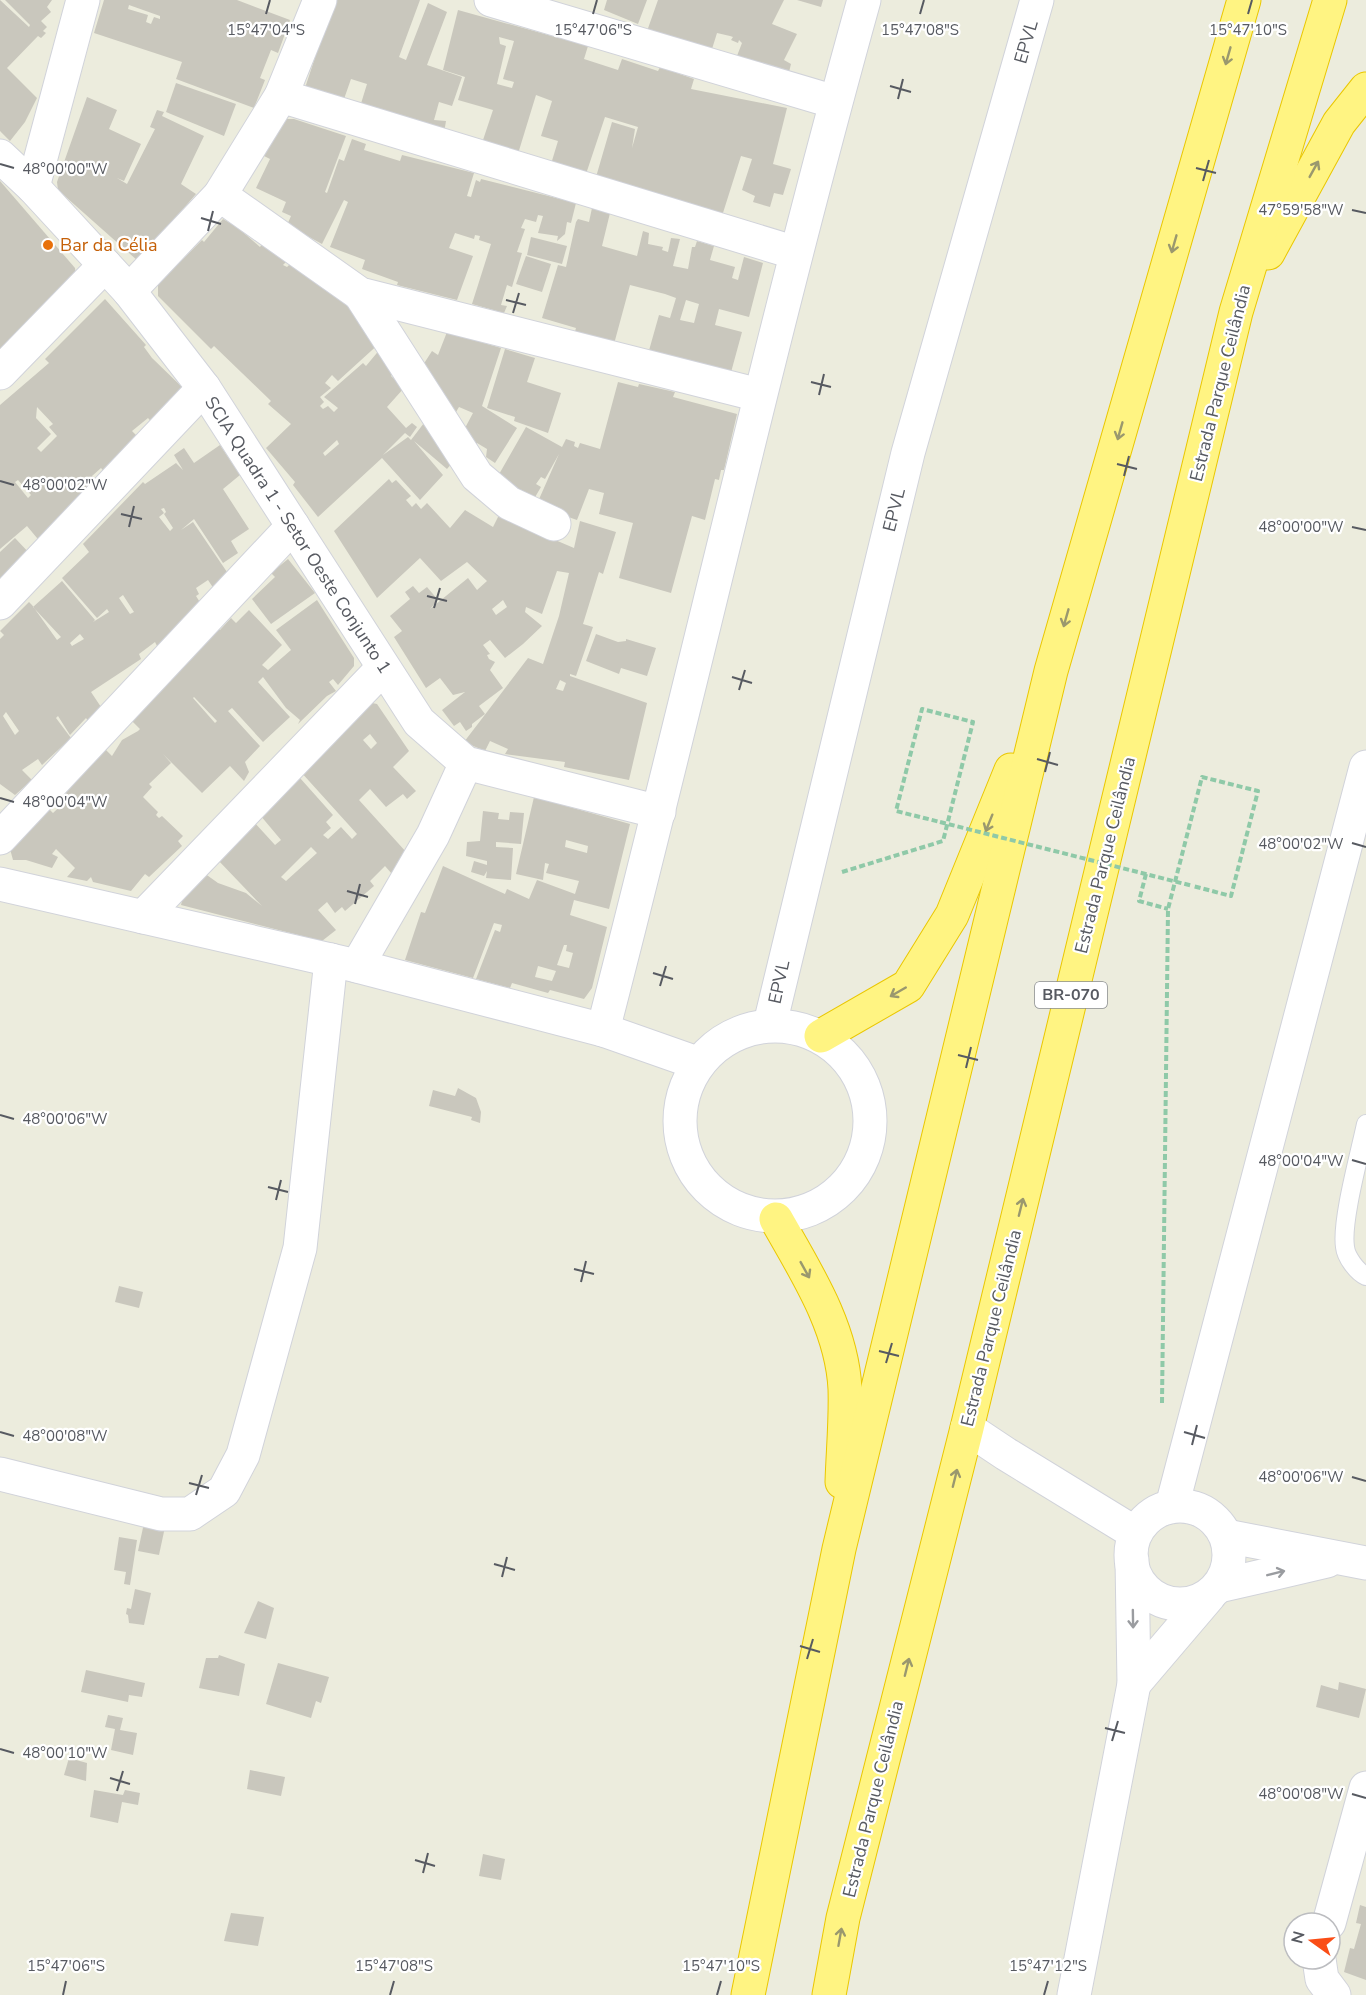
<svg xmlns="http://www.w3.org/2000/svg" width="1366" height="1995" viewBox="0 0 1366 1995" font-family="'Nunito Sans',sans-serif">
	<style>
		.building { fill: #c9c7bd; fill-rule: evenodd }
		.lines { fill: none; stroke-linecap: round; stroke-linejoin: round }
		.service-casing { stroke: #d1d3da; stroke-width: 20 }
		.minor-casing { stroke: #d1d3da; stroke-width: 35 }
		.tertiary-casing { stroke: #d1d3da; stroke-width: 35 }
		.motorway-casing { stroke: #eac700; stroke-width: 35 }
		.path { stroke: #8fc9a8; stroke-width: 4; stroke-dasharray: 6 3; stroke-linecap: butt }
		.service { stroke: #fff; stroke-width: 18 }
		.minor { stroke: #fff; stroke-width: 33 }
		.tertiary { stroke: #fff; stroke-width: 33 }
		.motorway { stroke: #fff482; stroke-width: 33 }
		.path-bridge { stroke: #8fc9a8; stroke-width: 4; stroke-dasharray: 6 3; stroke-linecap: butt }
		.oneway { stroke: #9a986e }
		.oneway2 { stroke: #9a9ca0 }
		.ticks { fill: none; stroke: #575a61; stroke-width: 2 }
		.food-dot { fill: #e8710a; stroke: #fff; stroke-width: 2 }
		.labels { text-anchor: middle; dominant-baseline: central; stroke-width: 4.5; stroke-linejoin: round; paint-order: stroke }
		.shield { fill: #fff; stroke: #898c90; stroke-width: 1.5 }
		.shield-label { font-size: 16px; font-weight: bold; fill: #575a61 }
		.street-label { font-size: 18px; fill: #575a61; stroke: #fff }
		.food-label { font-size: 18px; fill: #c56008; stroke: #fff; text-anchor: start }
		.ticks-label { font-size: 15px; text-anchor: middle; fill: #575a61; stroke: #fff; stroke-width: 4.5; stroke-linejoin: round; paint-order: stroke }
	</style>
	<rect width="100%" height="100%" fill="#ececdd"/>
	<!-- building -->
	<g class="building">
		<polygon points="0,0 29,27 30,25 5,0 52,0 47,7 51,12 41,21 47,27 43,31 46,33 41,38 38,36 7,68 37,98 25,122 10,141 0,131"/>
		<path d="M104 0H237L290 20 278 53 271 50 260 78 265 80 254 108 176 79 182 62 94 33ZM129 5 160 16V19L154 17 151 24 146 22 148 15 128 9Z"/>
		<polygon points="334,0 420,0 399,57 406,60 428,3 447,12 427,65 462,77 452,106 439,102 434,120 446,121 444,133 359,110 367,84 351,79 344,99 305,88"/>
		<polygon points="607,0 647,0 638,24 604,10"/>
		<polygon points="658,0 784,0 772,24 797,34 784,60 791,64 788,76 735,61 742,43 739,40 738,43 731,40 733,37 730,36 717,33 712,49 646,34"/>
		<polygon points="797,0 823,0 821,7"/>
		<path d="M458 10 588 46 584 59 618 70 622 59 658 71 660 67 694 79 691 89 787 108 773 164 791 169 783 195 774 193 770 207 753 202 755 196 742 190 752 159 741 156 722 216 596 177 612 122 635 129 632 148 638 127 605 117 586 174 551 164 558 141 541 136 552 101 536 95 517 157 482 143 493 110 458 100 465 77 443 70ZM499 37 514 41 503 79 514 82 512 88 497 84 506 46 500 44Z"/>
		<polygon points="176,83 236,104 224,136 166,112"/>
		<polygon points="87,97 117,110 109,129 141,144 124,181 117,178 127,184 155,129 150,127 157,110 164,112 162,116 204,136 181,184 196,194 138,261 58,190 57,182"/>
		<polygon points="283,119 294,119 346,136 325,192 327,193 339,159 344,161 352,139 366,144 364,150 400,161 402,155 474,173 467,196 471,197 476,180 480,182 481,179 576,203 571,223 567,222 565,234 557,241 558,236 538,233 543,216 538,215 536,222 525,219 521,228 525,229 517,252 522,253 512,287 507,285 501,305 507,306 504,313 472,304 491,244 479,240 480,236 475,235 474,239 455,233 449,248 473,256 457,300 397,285 398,282 362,269 365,260 330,247 348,202 344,200 322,244 287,225 291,216 282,212 286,202 256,188 270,159 262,155"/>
		<polygon points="0,181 75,268 76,277 0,362"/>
		<path d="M592 208 610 213 602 246 637 256 643 231 649 233 648 244 663 247 662 250 668 252 671 238 680 239 673 266 688 269 692 247H695L697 241 714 246 710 260 735 267 732 278 738 280 744 257 763 263 749 317 719 309 715 325 742 332 730 376 648 354 659 315 670 318 676 298 665 294 630 285 614 344 574 335 576 328 542 318 558 265 566 267 576 222 578 219 589 222ZM686 300 699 304 694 323 680 320Z"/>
		<path d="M223 219 237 227 260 247 262 244 287 261 283 265 287 267 290 264 357 311 382 341 338 381 332 375 325 383 331 388 320 397 324 402 320 406 323 409 328 406 334 412 338 408 324 397 363 363 366 366 381 348 399 366 391 376 404 388 387 407 406 428 412 423 417 427 410 437 405 433 383 455 408 437 411 440 424 423 452 463 447 469 414 441 443 475 420 500 382 458 318 517 293 485 295 482 266 448 291 424 268 404 271 401 214 346 211 349 158 296V284L202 240 204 242ZM337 440 339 444 325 456 323 453Z"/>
		<polygon points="531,237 567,246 562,264 527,255"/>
		<polygon points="526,256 551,264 542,292 516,284"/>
		<path d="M105 299 146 345 144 347 152 358 183 388 155 426 148 418 132 431 144 443 108 476 101 468 92 476 99 485 66 509 71 515 42 544 27 526 0 549V405L49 363 45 359ZM37 407 53 424 49 427 57 436 41 452 37 448 51 434 36 418ZM18 480 31 495 28 498 15 482Z"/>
		<polygon points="447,332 501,348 482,406 517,428 495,463 486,457 487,449 477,443 476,446 465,428 473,413 459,407 456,412 423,365 432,351 438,355"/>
		<polygon points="505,349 535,358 527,382 561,393 548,433 514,421 515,417 487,408"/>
		<polygon points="618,382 638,387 639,384 675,392 673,397 737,414 724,470 721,470 719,480 715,479 705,520 692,516 671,593 619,578 633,523 599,514 604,493 589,489 577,520 536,506 559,454 545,479 541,477 536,484 541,487 531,504 498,476 526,427 562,447 566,439 575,442 574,446 578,448 580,443 600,449"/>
		<path d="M220 445 240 475 223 489 249 529 231 541 238 553 223 563 194 519 181 530 193 522 229 575 214 589 208 580 196 588 199 594 196 596 201 604 169 636 157 646 155 642 139 654 141 659 91 692 101 707 88 721 86 718 70 735 58 716 56 718 71 738 42 765 38 759 22 770 32 780 15 795 0 784V639L4 635 0 631 29 602 32 605 57 640 61 637 33 607 62 581 95 620 93 622 109 612 107 609 97 618 62 578 89 552 83 544 143 482 145 484 176 463 183 470 174 455 184 448 194 463ZM164 508 166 512 164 514 173 528 170 531 159 517 164 513 161 509ZM123 595 134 612 130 614 119 598ZM80 634 84 639 72 646 70 643ZM6 712 19 731 15 735 3 716Z"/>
		<path d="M389 479 392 483 396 480 411 496 406 500 412 507 416 503 421 509 427 503 450 528 465 510 493 527 501 511 534 531 574 548 580 521 616 532 603 574 599 572 583 624 593 627 576 676 570 674V676L647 703 629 780 564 767 565 762 505 754 508 749 490 741 485 751 464 742 487 712 528 658 543 664 559 616 569 573 557 571 542 614 526 607 525 612 542 626 523 644 505 658 490 640 483 645 490 654 487 655 489 659 495 662 490 670 503 688 479 706 485 714 472 724V727L466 731 460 722 454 726 442 710 465 692 453 695 440 678 426 688 394 637 402 631 390 616 410 599 405 592 413 586 419 593 427 587 438 600 430 609 468 578 477 590 487 581 467 562 441 581 420 558 377 598 334 531ZM503 600 507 607 496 615 492 609ZM560 680 566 683 563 691 556 689Z"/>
		<polygon points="15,538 31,555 0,580 0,552"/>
		<polygon points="288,559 315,593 271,624 252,599 275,577 271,573"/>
		<path d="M317 600 354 658V666L338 685 333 679 329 682 336 691 327 696 298 724 300 720 286 708 263 677 258 682 290 717 263 742 232 708 228 711 260 746 245 762 249 772 244 781 230 766 202 793 163 754 171 763 149 784 152 787 143 797 158 812 156 815 159 818 162 816 183 836 178 841 182 846 149 877 145 874 131 891 93 882 91 877 87 881 67 877 75 868 56 849 52 854 58 857 52 868 26 860H13L10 849 47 807 53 813 69 798 64 792 105 749 112 756 122 740 138 731 140 729 131 720 217 628 220 630 231 618 236 623 249 610 282 645 262 665 268 670 291 650 276 630ZM194 697 217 721 215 723 193 698Z"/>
		<polygon points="596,634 618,642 626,641 626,639 656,648 647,676 621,668 619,674 586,661"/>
		<path d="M372 703 377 704 409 751 393 767 416 791 407 799 403 794 386 807 370 789 359 800 407 853 392 874 385 866 370 881 374 886 345 911 342 907 335 913 327 902 318 910 336 930 322 941 181 905 184 893 204 873 218 883 246 893 262 906 217 859 253 821 275 845 281 840 260 815 300 778 333 815 326 822 331 828 323 835 328 839 341 827 352 839 357 834 300 771ZM370 734 377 743 371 749 363 740ZM311 847 317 853 286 881 281 877Z"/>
		<path d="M534 797 630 824 609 909 574 900 570 915 607 927 592 988 584 999 550 990 548 993 512 983 510 988 476 979 495 930 500 932 502 925 494 923 473 978 405 960 421 912 425 913 443 866 505 894 507 889 529 899 537 880 575 894 579 881 546 873 549 864 545 863 543 880 516 874ZM566 840 588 846 587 853 565 847ZM564 945H567L566 951 573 953 569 968 557 965ZM538 966 556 971 552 981 535 977Z"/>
		<polygon points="483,811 499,813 498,819 509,820 510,812 524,813 521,844 496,842 496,847 513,848 511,880 486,878 487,871 484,876 471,872 474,861 487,865 487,861 466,856 467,842 480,841"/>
		<polygon points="458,1088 476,1098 481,1112 480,1123 471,1120 472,1117 429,1106 433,1090 455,1096"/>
		<polygon points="119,1286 143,1292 139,1308 115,1302"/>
		<polygon points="144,1523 165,1527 159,1555 138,1551"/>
		<polygon points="119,1537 137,1540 130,1585 124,1584 126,1572 114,1570"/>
		<polygon points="135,1589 151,1593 144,1625 129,1623 128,1615 126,1614 127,1608 131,1609"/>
		<polygon points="258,1601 274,1608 266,1639 244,1633"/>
		<polygon points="219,1655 245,1664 239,1696 199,1688 206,1658 218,1658"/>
		<polygon points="278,1663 329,1677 321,1703 316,1701 311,1718 266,1704"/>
		<polygon points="86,1670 145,1683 142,1697 129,1695 128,1702 81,1692"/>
		<polygon points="1339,1682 1366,1689 1359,1718 1316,1707 1321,1685 1338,1690"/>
		<polygon points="108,1715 123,1718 120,1730 137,1733 133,1755 111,1750 115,1729 105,1727"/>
		<polygon points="69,1758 87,1763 86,1781 64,1775"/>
		<polygon points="250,1770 285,1777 281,1796 247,1789"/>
		<polygon points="94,1790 123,1795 125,1790 140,1793 138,1805 122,1802 118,1823 90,1817"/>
		<polygon points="483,1854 505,1859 501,1880 479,1876"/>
		<polygon points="1360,1905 1366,1907 1366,1980 1344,1972 1350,1948 1354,1949 1361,1924 1356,1923"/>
		<polygon points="231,1913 264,1917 258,1946 224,1941"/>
	</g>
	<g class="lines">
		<!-- service casing -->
		<g class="service-casing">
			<path id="service" d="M1366 1124C1360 1153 1341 1221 1345 1247 1346 1257 1357 1272 1366 1276"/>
		</g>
		<!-- minor casing -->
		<g class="minor-casing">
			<g id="minor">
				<polyline points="491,0 835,102"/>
				<polyline points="281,96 796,253"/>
				<polyline points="0,156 33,187 129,291 204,388 419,722 466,763 659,812"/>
				<polyline points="33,187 83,0"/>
				<polyline points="220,195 360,294 759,395"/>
				<polyline points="129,291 220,195 281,96 320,0"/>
				<polyline points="360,294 477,476 509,503 554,524"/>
				<polyline points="0,373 105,265"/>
				<polyline points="0,603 204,388"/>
				<polyline points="0,838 293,526"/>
				<polyline points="143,917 383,668"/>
				<polyline points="357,966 433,835 466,763"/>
				<path d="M603 1030C692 687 769 341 864 0"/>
				<polyline points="0,1474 161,1514 190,1514 224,1491 243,1455 300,1248 331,960"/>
				<polyline points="1329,1923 1366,1788"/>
				<polyline points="1319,1959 1322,1979 1334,1995"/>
			</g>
		</g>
		<!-- tertiary casing -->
		<g class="tertiary-casing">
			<g id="tertiary">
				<polyline points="0,884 357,966 603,1030 697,1063"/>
				<polyline points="770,1024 908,453 1037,0"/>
				<circle cx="775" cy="1121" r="95"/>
				<polyline points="967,1428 1006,1454 1135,1533"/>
				<circle cx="1180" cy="1555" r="49"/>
				<polyline points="1172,1506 1366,767"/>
				<polyline points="1226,1536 1366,1563"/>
				<polyline points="1219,1586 1327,1561"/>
				<polyline points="1134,1684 1209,1596"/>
				<polyline points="1074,1995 1134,1684 1132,1560"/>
			</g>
		</g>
		<!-- motorway casing -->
		<g class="motorway-casing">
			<g id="motorway">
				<polyline points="1268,253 1339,123 1366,89"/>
				<polyline points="821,1036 908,986 952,915 1011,770"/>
				<path d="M776 1219C806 1272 842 1327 845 1389 846 1420 843 1451 842 1482"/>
				<polyline points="748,1995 839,1549 1051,671 1244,0"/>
				<polyline points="829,1995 843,1918 967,1428 1236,312 1330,0"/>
			</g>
		</g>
		<!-- path -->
		<g class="path">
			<polyline points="842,872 943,841 973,722 922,709 896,811 940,822"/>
			<polyline points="1146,874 1139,901 1168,909"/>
			<polyline points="1162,1403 1168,909 1202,777 1258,791 1231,896 1193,886"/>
		</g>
		<!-- service -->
		<use href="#service" class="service"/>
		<!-- minor -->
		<use href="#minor" class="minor"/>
		<!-- tertiary -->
		<use href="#tertiary" class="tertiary"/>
		<!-- motorway -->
		<use href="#motorway" class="motorway"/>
		<!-- path-bridge -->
		<polyline class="path-bridge" points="940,822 1193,886"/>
	</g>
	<!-- one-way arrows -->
	<defs><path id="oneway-shaft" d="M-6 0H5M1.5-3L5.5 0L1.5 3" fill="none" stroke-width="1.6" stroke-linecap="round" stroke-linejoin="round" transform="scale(1.5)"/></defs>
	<g class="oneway">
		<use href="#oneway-shaft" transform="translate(1228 56) rotate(106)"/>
		<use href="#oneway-shaft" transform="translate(1314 169) rotate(-61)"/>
		<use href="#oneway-shaft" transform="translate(1174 244) rotate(106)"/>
		<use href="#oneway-shaft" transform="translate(1120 431) rotate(106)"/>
		<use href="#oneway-shaft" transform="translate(1066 618) rotate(106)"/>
		<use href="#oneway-shaft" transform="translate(989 823) rotate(112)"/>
		<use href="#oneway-shaft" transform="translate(898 992) rotate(150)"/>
		<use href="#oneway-shaft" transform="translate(1021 1207) rotate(-76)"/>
		<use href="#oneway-shaft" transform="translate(805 1270) rotate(61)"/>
		<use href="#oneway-shaft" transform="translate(955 1478) rotate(-76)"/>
		<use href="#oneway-shaft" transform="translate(907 1667) rotate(-76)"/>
		<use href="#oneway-shaft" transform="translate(840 1937) rotate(-80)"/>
	</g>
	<g class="oneway2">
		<use href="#oneway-shaft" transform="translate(1276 1573) rotate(-14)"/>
		<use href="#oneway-shaft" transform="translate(1133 1619) rotate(89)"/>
	</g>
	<!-- ticks -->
	<path class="ticks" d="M266 14 270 0M593 14 597 0M920 14 924 0M1248 14 1252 0M890 86 911 92M898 99 903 79M0 164 14 168M1196 168 1216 173M1203 181 1209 160M1352 210 1366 213M201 218 221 224M208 231 213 211M506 300 526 305M513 313 519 293M811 382 831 387M819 395 824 374M1117 464 1137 469M1124 476 1129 456M0 481 14 485M121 514 142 519M129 527 134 506M1352 527 1366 530M427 596 447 601M434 608 440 588M732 677 752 683M739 690 745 670M1037 759 1058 765M1045 772 1050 752M0 798 14 802M1352 843 1366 847M347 891 368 897M355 904 360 884M653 973 673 979M660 986 666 966M958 1055 978 1060M966 1068 971 1047M0 1115 14 1119M1352 1160 1366 1164M268 1187 288 1192M276 1200 281 1180M574 1269 594 1274M581 1282 586 1261M879 1351 899 1356M886 1363 892 1343M0 1432 14 1436M1184 1432 1205 1438M1192 1445 1197 1425M1352 1477 1366 1481M189 1483 209 1488M196 1495 202 1475M494 1564 515 1570M502 1577 507 1557M800 1646 820 1652M807 1659 813 1639M1105 1728 1125 1733M1112 1741 1118 1721M0 1749 14 1753M110 1778 130 1784M117 1791 123 1771M1352 1794 1366 1798M415 1860 435 1866M423 1873 428 1853M63 1995 66 1981M390 1995 394 1981M717 1995 721 1981M1044 1995 1048 1981"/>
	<!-- markers -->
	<circle class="food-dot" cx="48" cy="245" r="6"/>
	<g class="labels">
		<!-- shield labels -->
		<rect class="shield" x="1035" y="982" width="72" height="26" rx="4.5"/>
		<g class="shield-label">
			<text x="1071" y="995">BR-070</text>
		</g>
		<!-- street labels -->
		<g class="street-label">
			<text transform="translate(1026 42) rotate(-74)">EPVL</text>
			<text transform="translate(1220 383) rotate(-76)">Estrada Parque Ceilândia</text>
			<text transform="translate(894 510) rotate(-76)">EPVL</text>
			<text transform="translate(298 535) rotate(57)">SCIA Quadra 1 - Setor Oeste Conjunto 1</text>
			<text transform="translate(1105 855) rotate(-76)">Estrada Parque Ceilândia</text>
			<text transform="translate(779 982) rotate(-78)">EPVL</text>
			<text transform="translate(991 1328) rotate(-76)">Estrada Parque Ceilândia</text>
			<text transform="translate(873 1799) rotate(-76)">Estrada Parque Ceilândia</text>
		</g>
		<!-- food labels -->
		<g class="food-label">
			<text x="60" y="245">Bar da Célia</text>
		</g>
	</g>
	<g class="ticks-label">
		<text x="266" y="35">15°47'04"S</text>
		<text x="593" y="35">15°47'06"S</text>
		<text x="920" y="35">15°47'08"S</text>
		<text x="1248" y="35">15°47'10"S</text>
		<text x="65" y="174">48°00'00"W</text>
		<text x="1301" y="215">47°59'58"W</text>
		<text x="65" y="490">48°00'02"W</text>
		<text x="1301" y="532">48°00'00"W</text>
		<text x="65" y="807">48°00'04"W</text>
		<text x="1301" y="849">48°00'02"W</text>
		<text x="65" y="1124">48°00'06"W</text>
		<text x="1301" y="1166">48°00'04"W</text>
		<text x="65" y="1441">48°00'08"W</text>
		<text x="1301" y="1482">48°00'06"W</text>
		<text x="65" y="1758">48°00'10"W</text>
		<text x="1301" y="1799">48°00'08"W</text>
		<text x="66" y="1971">15°47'06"S</text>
		<text x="394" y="1971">15°47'08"S</text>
		<text x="721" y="1971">15°47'10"S</text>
		<text x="1048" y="1971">15°47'12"S</text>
	</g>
	<!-- north arrow -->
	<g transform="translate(1312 1941) rotate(285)"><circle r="28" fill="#ffffff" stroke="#bcbdc0" stroke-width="1.5"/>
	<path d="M0-4.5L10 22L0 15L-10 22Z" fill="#fa4d16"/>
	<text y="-9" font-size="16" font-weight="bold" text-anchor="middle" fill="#575a61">N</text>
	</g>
</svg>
